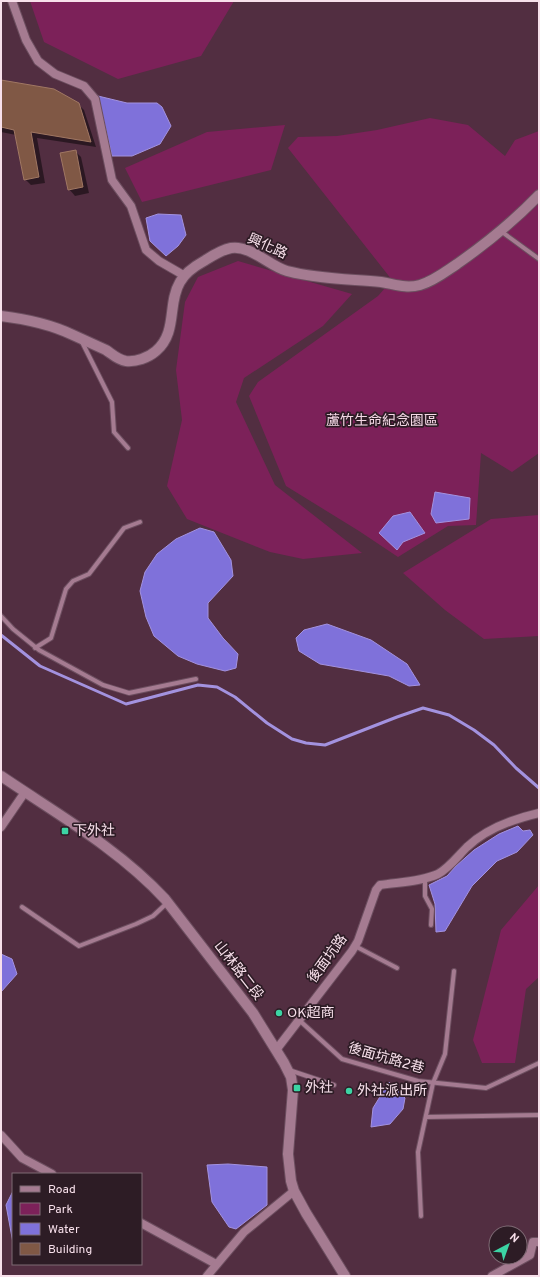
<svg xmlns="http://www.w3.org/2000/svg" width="540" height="1277" viewBox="0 0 540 1277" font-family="Overpass,'Noto Sans TC',sans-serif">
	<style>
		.green { fill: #7c2159 }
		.water { fill: #7f71da; stroke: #a392df }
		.shadow { fill: #0007 }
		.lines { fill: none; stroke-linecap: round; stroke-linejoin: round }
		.stream { stroke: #a392df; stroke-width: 3 }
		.building { fill: #805845; stroke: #a07763 }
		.service-casing { stroke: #6c4e5f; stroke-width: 6 }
		.minor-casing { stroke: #6c4e5f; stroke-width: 10 }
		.tertiary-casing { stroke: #6c4e5f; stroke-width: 12 }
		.secondary-casing { stroke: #6c4e5f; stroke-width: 12 }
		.service { stroke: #a57b91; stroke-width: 4 }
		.minor { stroke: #a57b91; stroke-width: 8 }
		.tertiary { stroke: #a57b91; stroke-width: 10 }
		.secondary { stroke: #a57b91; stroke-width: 10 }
		.poi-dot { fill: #3cd4a4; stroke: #2d1c25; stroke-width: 1.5 }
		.labels { text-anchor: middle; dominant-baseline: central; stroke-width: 3.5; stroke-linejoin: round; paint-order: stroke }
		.street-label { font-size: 14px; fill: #f8e0eb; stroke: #2d1c25 }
		.park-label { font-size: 14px; fill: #f5d8e6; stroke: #2d1c25 }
		.poi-label { font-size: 14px; fill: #f8e0eb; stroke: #2d1c25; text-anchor: start }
	</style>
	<rect width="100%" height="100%" fill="#522e41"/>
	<!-- green -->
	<g class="green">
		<polygon points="30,1 234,1 201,56 118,79 44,42"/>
		<polygon points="430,118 468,125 505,156 515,140 539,131 539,453 512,472 481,453 476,525 448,526 398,557 359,531 286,486 249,396 258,382 378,296 392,280 288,148 298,137 337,136 377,130"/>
		<polygon points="285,125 271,170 142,202 125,168 207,132"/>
		<polygon points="238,261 352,294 323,326 244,378 236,402 275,485 362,553 303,559 270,552 187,519 167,486 182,420 176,370 185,302 198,277"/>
		<polygon points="539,515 539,636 484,639 445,610 403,573 491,519"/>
		<polygon points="539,885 539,977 526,989 515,1063 482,1063 473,1040 501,930"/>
	</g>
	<!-- water -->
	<g class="water">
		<polygon points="98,96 127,103 157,103 162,107 171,126 160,144 132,156 112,156"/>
		<polygon points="158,214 181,215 186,235 178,246 166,256 150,241 146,218"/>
		<polygon points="435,492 470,498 469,519 436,523 431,514"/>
		<polygon points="410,512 425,533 403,542 397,550 379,533 393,516"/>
		<polygon points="200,528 214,532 231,560 233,576 208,603 208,618 223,638 238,654 236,668 225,671 197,664 178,656 154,636 146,617 140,591 145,572 157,554 176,539"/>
		<polygon points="327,624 371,640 407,664 420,685 409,686 389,676 320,664 299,651 296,638 304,630"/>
		<polygon points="518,826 523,831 530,830 533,835 517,852 497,861 472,886 445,931 436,932 435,904 429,885 447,876 456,866 474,850 499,834"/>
		<polygon points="1,954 12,959 17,974 1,992"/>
		<polygon points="389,1082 405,1098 403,1109 390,1124 371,1127 373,1108"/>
		<polygon points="228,1164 267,1167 267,1205 236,1229 229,1227 212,1202 207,1165"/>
		<polygon points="13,1191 13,1243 6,1205"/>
	</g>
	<!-- shadow -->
	<g class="shadow">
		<polygon points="1,81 78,104 84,110 96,147 37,138 45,183 31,185 25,179 16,135 1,132"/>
		<polygon points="75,151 81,157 89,193 75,196 69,189"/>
	</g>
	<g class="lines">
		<!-- stream -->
		<polyline class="stream" points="1,635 40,666 126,704 198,685 217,687 235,697 267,723 292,739 306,743 325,745 397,717 423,708 449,715 474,730 494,745 516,768 539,788"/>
	</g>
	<!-- building -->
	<g class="building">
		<polygon points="1,80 54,89 79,103 91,142 31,132 39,177 24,180 14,130 1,127"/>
		<polygon points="76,150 83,187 68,190 60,153"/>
	</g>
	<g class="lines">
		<!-- service casing -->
		<g class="service-casing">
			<g id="service">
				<polyline points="502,232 539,259"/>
				<polyline points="82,342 112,402 114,432 128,448"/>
				<polyline points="1,616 13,629 39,650 103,685 129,693 196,679"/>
				<polyline points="35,648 51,638 66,589 73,581 89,574 124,528 140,522"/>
				<polyline points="425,879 425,896 432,909 431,925"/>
				<polyline points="22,907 79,946 136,924 153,916 167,903"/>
				<polyline points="355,946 397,968"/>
				<polyline points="299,1020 342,1059 418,1081 486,1088 539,1063"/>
				<polyline points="289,1070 334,1085"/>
				<polyline points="426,1117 539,1115"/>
				<polyline points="421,1216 418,1152 433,1083 445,1054 454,971"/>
			</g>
		</g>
		<!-- minor casing -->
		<g class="minor-casing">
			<g id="minor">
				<polyline points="12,1 26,40 38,61 55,74 84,86 95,99 112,180 131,206 146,250 159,261 185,276"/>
				<polyline points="1,827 25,792"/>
				<path d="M276 1050 352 951 358 941 376 890 380 885C399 882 420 882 438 874 449 868 458 856 467 847 487 828 513 819 539 813"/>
				<polyline points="1,1135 22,1158 52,1174"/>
				<polyline points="141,1223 216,1264"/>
				<polyline points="207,1276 244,1232 294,1191"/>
				<polyline points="492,1276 530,1255 533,1242 539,1242"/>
			</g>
		</g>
		<!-- tertiary casing -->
		<g class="tertiary-casing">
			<path id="tertiary" d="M1 316C26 319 50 324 73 335 84 340 95 345 106 350 112 354 118 360 126 361 136 362 148 358 156 351 178 332 167 304 180 282 185 273 195 266 204 261 212 256 221 250 231 248 251 245 269 266 287 271 318 279 350 279 381 282 394 284 406 289 420 285 434 281 445 272 457 264 487 243 513 222 539 195"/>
		</g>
		<!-- secondary casing -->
		<g class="secondary-casing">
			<path id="secondary" d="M1 776C57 814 119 849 165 899L253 1013 284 1063 291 1077 293 1090 288 1154 291 1181 294 1191 306 1213 345 1276"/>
		</g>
		<!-- service -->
		<use href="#service" class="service"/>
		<!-- minor -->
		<use href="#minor" class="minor"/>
		<!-- tertiary -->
		<use href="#tertiary" class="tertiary"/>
		<!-- secondary -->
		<use href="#secondary" class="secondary"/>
	</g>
	<!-- markers -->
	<g class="poi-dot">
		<rect x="61" y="827" width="8" height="8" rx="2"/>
		<circle cx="279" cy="1013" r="4"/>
		<rect x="293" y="1084" width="8" height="8" rx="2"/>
		<circle cx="349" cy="1091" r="4"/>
	</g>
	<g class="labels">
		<!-- street labels -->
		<g class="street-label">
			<text transform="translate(267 247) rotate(24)">興化路</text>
			<text transform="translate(328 959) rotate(-54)">後面坑路</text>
			<text transform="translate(238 971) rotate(52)">山林路二段</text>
			<text transform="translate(386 1059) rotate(16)">後面坑路2巷</text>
		</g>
		<!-- park labels -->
		<g class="park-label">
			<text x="382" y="421">蘆竹生命紀念園區</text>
		</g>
		<!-- poi labels -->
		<g class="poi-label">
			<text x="73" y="831">下外社</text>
			<text x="287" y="1013">OK超商</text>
			<text x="305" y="1088">外社</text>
			<text x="357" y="1091">外社派出所</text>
		</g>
	</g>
	<!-- border -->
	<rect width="540" height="1277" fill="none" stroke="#f8e0eb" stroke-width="4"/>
	<!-- legend -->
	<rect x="12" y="1173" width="130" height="92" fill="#2d1c25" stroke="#7e6a74"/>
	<rect x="20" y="1186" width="20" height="6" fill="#a57b91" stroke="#7e6a74"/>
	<text x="48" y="1193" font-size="12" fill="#f8e0eb">Road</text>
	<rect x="20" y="1203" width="20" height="12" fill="#7c2159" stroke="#7e6a74"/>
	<text x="48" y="1213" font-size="12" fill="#f8e0eb">Park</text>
	<rect x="20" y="1223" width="20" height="12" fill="#7f71da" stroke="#7e6a74"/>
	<text x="48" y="1233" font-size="12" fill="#f8e0eb">Water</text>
	<rect x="20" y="1243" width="20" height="12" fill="#805845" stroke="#7e6a74"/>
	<text x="48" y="1253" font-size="12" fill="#f8e0eb">Building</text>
	<!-- north arrow -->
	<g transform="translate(508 1245) rotate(41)"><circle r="19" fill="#2d1c25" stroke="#7e6a74"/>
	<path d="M0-3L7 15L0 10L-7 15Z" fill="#3cd4a4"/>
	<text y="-6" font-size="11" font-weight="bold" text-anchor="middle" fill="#f8e0eb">N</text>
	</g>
</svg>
